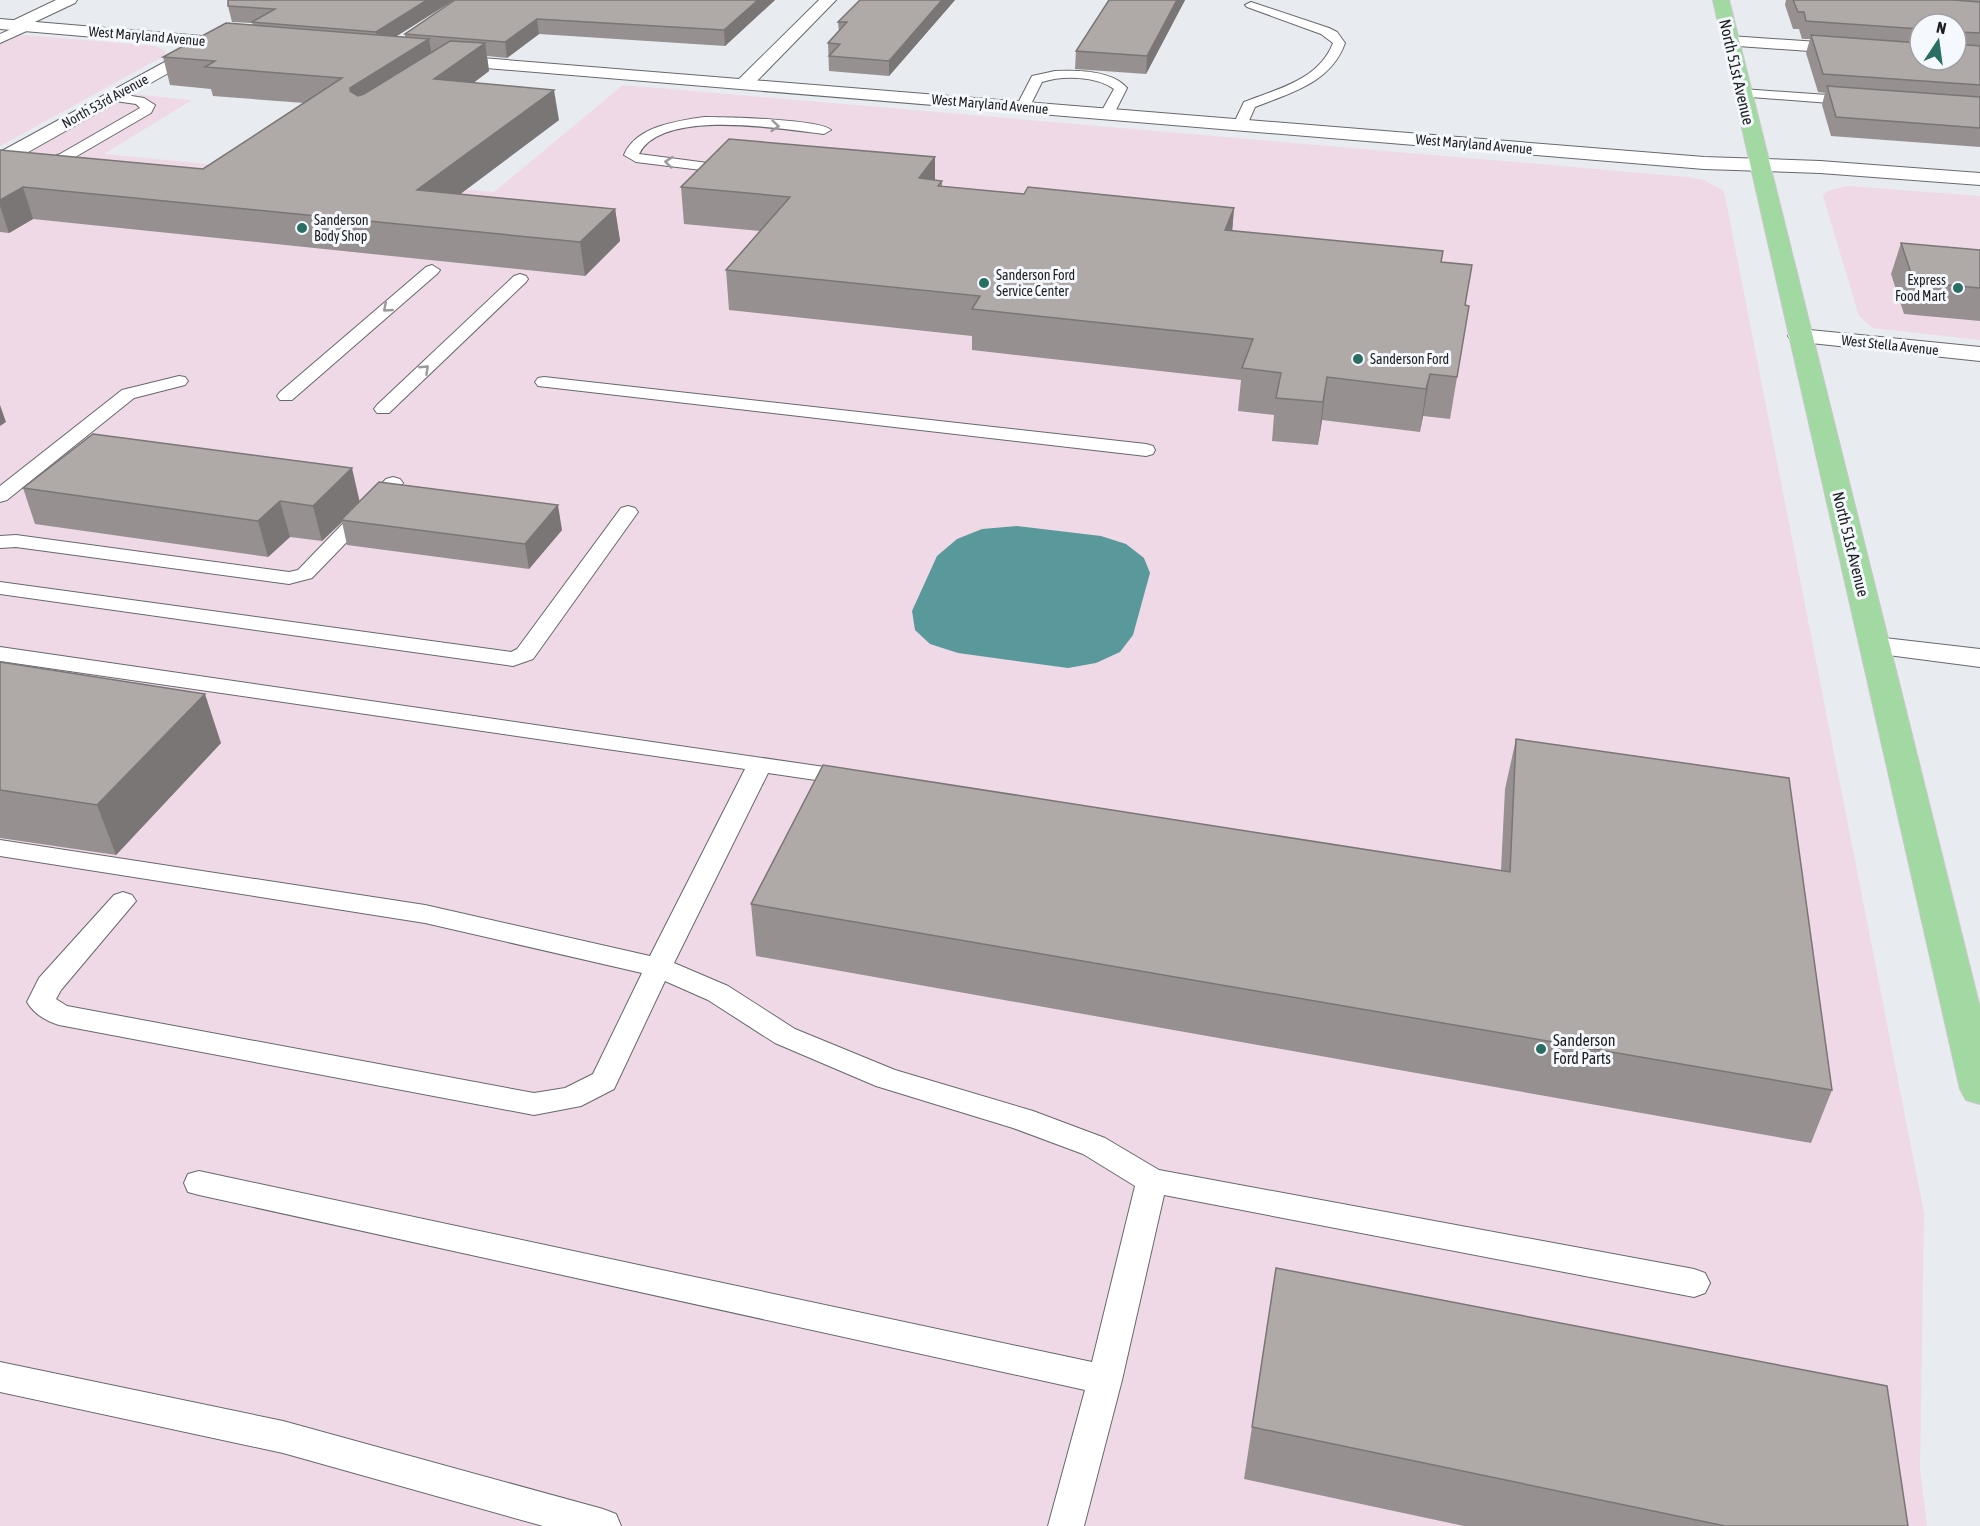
<svg xmlns="http://www.w3.org/2000/svg" width="1980" height="1526" viewBox="0 0 1980 1526" font-family="'Asap Condensed',sans-serif">
	<style>
		.commercial { fill: #f0d9e7 }
		.water { fill: #5a999b }
		.lines { fill: none; stroke-linecap: round; stroke-linejoin: round }
		.service-casing { stroke: #66686d; stroke-width: 2 }
		.minor-casing { stroke: #66686d; stroke-width: 2 }
		.tertiary-casing { stroke: #66686d; stroke-width: 2 }
		.primary-casing { stroke: #c9c9ca; stroke-width: 2 }
		.service { fill: #fff; fill-rule: evenodd }
		.minor { fill: #fff; fill-rule: evenodd }
		.tertiary { fill: #fff; fill-rule: evenodd }
		.primary { fill: #a2d9a2; fill-rule: evenodd }
		.wall { fill: #969190; fill-rule: evenodd }
		.shaded-wall { fill: #7a7676 }
		.building { fill: #afa9a8; stroke: #7a7676; stroke-width: 1.5 }
		.oneway { stroke: #9a9a9b }
		.poi-dot { fill: #286e62; stroke: #f5f8fd; stroke-width: 2 }
		.labels { text-anchor: middle; dominant-baseline: central; stroke-width: 6; stroke-linejoin: round; paint-order: stroke }
		.far-street-label { font-size: 14px; fill: #1e1f21; stroke: #f5f8fd }
		.far-poi-label { font-size: 14px; fill: #1e1f21; stroke: #f5f8fd; text-anchor: start }
		.street-label { font-size: 16px; fill: #1e1f21; stroke: #f5f8fd }
		.poi-label { font-size: 16px; fill: #1e1f21; stroke: #f5f8fd; text-anchor: start }
	</style>
	<rect width="100%" height="100%" fill="#e8ebf0"/>
	<!-- commercial -->
	<g class="commercial">
		<polygon points="0,33 156,46 166,52 162,57 0,146"/>
		<polygon points="623,85 1688,177 1704,180 1724,191 1924,1213 1920,1469 1927,1526 0,1526 0,168 132,94 192,100 104,154 494,192"/>
		<polygon points="1847,186 1980,196 1980,340 1873,328 1859,316 1823,196 1827,191"/>
	</g>
	<!-- water -->
	<polygon class="water" points="1017,526 1101,536 1126,544 1144,558 1150,573 1133,635 1120,652 1096,663 1068,668 958,653 930,644 915,630 912,611 937,556 957,539 982,529"/>
	<g class="lines">
		<!-- service casing -->
		<g class="service-casing">
			<g id="service">
				<path d="M1251 2 1329 28 1337 32 1345 43C1331 83 1290 93 1255 107L1247 125 1240 129 1233 125 1244 102C1277 89 1319 80 1333 43L1321 34 1247 7 1245 5Z"/>
				<polygon points="27,22 31,23 31,29 0,43 0,34"/>
				<path d="M1055 71C1077 70 1112 70 1127 88L1114 114 1107 118 1100 114 1114 89C1096 76 1063 75 1042 82L1028 110H1018L1016 107 1032 76Z"/>
				<polygon points="1742,89 1856,97 1863,101 1856,105 1737,96 1735,93"/>
				<polygon points="113,93 144,98 155,105 151,113 70,160 50,167 30,165 28,162 30,159 48,159 60,154 140,108 136,104 108,100 106,97"/>
				<path d="M704 117C724 117 820 119 831 130L824 134C782 129 662 108 639 154L731 166 733 169 726 173 636 162 624 155C636 126 677 121 704 117Z"/>
				<polygon points="432,265 440,270 438,273 292,400 280,400 277,396 280,392 426,267"/>
				<polygon points="520,274 526,276 528,279 526,282 389,413 377,413 374,409 377,405 514,276"/>
				<polygon points="179,376 185,377 188,381 185,385 134,398 7,500 0,502 0,486 122,390"/>
				<polygon points="544,377 1146,444 1153,446 1155,450 1153,454 1146,456 538,386 535,382 538,378"/>
				<polygon points="393,477 400,479 403,483 400,487 312,578 289,584 16,547 0,548 0,536 16,535 289,572 298,570 386,479"/>
				<polygon points="628,506 635,508 638,512 533,659 513,666 0,594 0,582 511,652 517,649 621,508"/>
				<path d="M0 647 859 772 862 777 859 782 850 785 768 773 674 963 728 986 795 1029 895 1070 1033 1111 1105 1138 1159 1170 1694 1269 1705 1273 1710 1283 1705 1293 1694 1297 1164 1195 1122 1380 1084 1526H1048L1085 1390 199 1195 188 1192 184 1183 188 1174 199 1171 1092 1362 1135 1186 1083 1154 1013 1128 876 1086 775 1043 708 1000 665 981 614 1089 581 1106 534 1115 59 1025C46 1021 34 1014 27 1002L39 978 114 895 123 892 132 895 136 901 61 990 56 999 67 1006 534 1093 565 1088 593 1074 642 973 425 923 0 856V840L425 905 650 956 745 769 0 661Z"/>
				<polygon points="0,1362 283,1421 603,1509 616,1514 621,1526 543,1526 283,1453 0,1392"/>
			</g>
		</g>
		<!-- minor casing -->
		<g class="minor-casing">
			<g id="minor">
				<polygon points="56,0 77,0 75,3 22,28 16,30 8,25 10,22"/>
				<polygon points="819,0 836,0 750,88 738,88 735,84 738,80"/>
				<polygon points="1730,36 1920,49 1920,59 1724,45 1722,41 1724,37"/>
				<polygon points="205,40 211,41 213,45 211,49 7,164 0,166 0,152"/>
				<polygon points="1800,329 1980,347 1980,361 1792,341 1788,336 1792,331"/>
				<polygon points="1876,637 1980,649 1980,667 1865,652 1861,646 1865,640"/>
			</g>
		</g>
		<!-- tertiary casing -->
		<g class="tertiary-casing">
			<g id="tertiary">
				<polygon points="0,19 237,39 245,44 237,49 0,29"/>
				<polygon points="444,55 1704,157 1820,161 1980,173 1980,185 1820,173 1704,169 438,64 435,60 438,56"/>
			</g>
		</g>
		<!-- primary casing -->
		<g class="primary-casing">
			<polygon id="primary" points="1713,0 1729,0 1980,1008 1980,1104 1966,1100 1960,1089"/>
		</g>
		<!-- service -->
		<use href="#service" class="service"/>
		<!-- minor -->
		<use href="#minor" class="minor"/>
		<!-- tertiary -->
		<use href="#tertiary" class="tertiary"/>
		<!-- primary -->
		<use href="#primary" class="primary"/>
	</g>
	<!-- wall -->
	<g class="wall">
		<polygon points="454,0 397,36 405,37 405,34 455,0 775,0 725,46 539,34 507,58 487,56 489,71 473,83 559,120 460,194 615,209 620,241 585,276 33,219 9,233 0,232 0,150 203,169 304,103 213,96 211,89 170,85 163,57 253,25 252,23 232,22 228,6"/>
		<polygon points="860,0 955,0 889,76 829,71 828,43 839,32 838,22"/>
		<polygon points="1109,0 1185,0 1146,74 1075,69 1076,51"/>
		<path d="M1786 0H1980V147L1831 136 1822 105 1825 93 1818 92 1806 53 1810 39H1802L1799 29H1793L1785 5ZM1920 24H1956L1920 60Z"/>
		<polygon points="935,157 935,180 942,181 942,186 1024,194 1234,208 1232,231 1442,262 1465,305 1469,306 1450,419 1423,416 1420,432 1322,420 1318,445 1272,441 1274,415 1238,411 1241,380 972,350 972,336 729,310 726,270 760,231 684,224 681,187"/>
		<polygon points="1901,243 1980,250 1980,321 1904,314 1891,274"/>
		<polygon points="23,488 360,502 562,530 529,569 347,545 342,522 322,541 290,537 268,557 35,524"/>
		<polygon points="0,662 221,743 116,855 0,838"/>
		<polygon points="1516,739 1832,1090 1811,1143 756,956 751,904 1501,870 1505,789"/>
		<polygon points="1276,1268 1908,1526 1464,1526 1244,1479"/>
	</g>
	<!-- shaded-wall -->
	<g class="shaded-wall">
		<polygon points="427,0 454,0 379,47 376,32"/>
		<polygon points="758,0 775,0 725,46 724,30"/>
		<polygon points="942,0 955,0 889,76 889,61"/>
		<polygon points="1177,0 1185,0 1146,74 1147,56"/>
		<polygon points="537,19 539,34 507,58 505,42"/>
		<polygon points="429,39 434,67 356,117 350,88"/>
		<polygon points="485,43 489,71 439,109 434,79"/>
		<polygon points="554,90 559,120 423,222 417,190"/>
		<polygon points="935,157 935,194 919,178"/>
		<polygon points="23,187 33,219 9,233 0,206 0,200"/>
		<polygon points="1234,208 1231,246 1225,230"/>
		<polygon points="615,209 620,241 585,276 580,242"/>
		<polygon points="1430,374 1423,416 1420,432 1426,389"/>
		<polygon points="1327,377 1322,420 1318,445 1323,402"/>
		<polygon points="0,405 6,422 0,426"/>
		<polygon points="352,468 360,503 341,520 342,522 322,541 313,506"/>
		<polygon points="280,501 290,537 268,557 258,521"/>
		<polygon points="558,505 562,530 529,569 525,544"/>
		<polygon points="205,694 221,743 116,855 97,805"/>
	</g>
	<!-- building -->
	<g class="building">
		<polygon points="228,0 427,0 376,32 252,22 275,9 228,6"/>
		<polygon points="455,0 758,0 724,30 537,19 505,42 405,34"/>
		<polygon points="860,0 942,0 889,61 829,56 840,44 828,43 847,22 838,22"/>
		<polygon points="1109,0 1177,0 1147,56 1076,51"/>
		<polygon points="1793,0 1953,0 1980,2 1980,33 1960,32 1959,40 1956,40 1956,24 1920,24 1920,29 1806,21 1804,12 1798,12"/>
		<polygon points="226,23 429,39 350,88 350,91 358,96 364,94 450,41 485,43 434,79 554,90 417,190 615,209 580,242 23,187 0,200 0,150 203,169 342,78 205,67 215,61 163,57"/>
		<polygon points="1811,35 1920,43 1920,60 1956,60 1956,44 1980,46 1980,85 1823,74"/>
		<polygon points="1827,86 1980,97 1980,128 1836,117"/>
		<polygon points="729,139 935,157 919,178 942,181 938,186 1024,194 1028,187 1234,208 1225,230 1443,251 1441,262 1472,265 1465,305 1469,306 1457,377 1430,374 1426,389 1327,377 1323,402 1276,398 1281,373 1242,368 1253,339 972,309 980,296 726,270 790,197 681,187"/>
		<polygon points="1901,243 1980,250 1980,288 1914,282"/>
		<polygon points="93,434 352,468 313,506 280,501 258,521 23,488"/>
		<polygon points="379,482 558,505 525,544 341,520"/>
		<polygon points="0,662 205,694 97,805 0,790"/>
		<polygon points="1516,739 1789,778 1832,1090 751,904 823,765 1510,872"/>
		<polygon points="1276,1268 1887,1386 1908,1526 1725,1526 1252,1427"/>
	</g>
	<!-- one-way arrows -->
	<defs><path id="oneway-chevron" d="M-2-3.5L2.5 0L-2 3.5" fill="none" stroke-width="1.6" stroke-linecap="round" stroke-linejoin="round" transform="scale(1.5)"/></defs>
	<g class="oneway">
		<use href="#oneway-chevron" transform="translate(775 126) rotate(5)"/>
		<use href="#oneway-chevron" transform="translate(669 162) rotate(-174)"/>
		<use href="#oneway-chevron" transform="translate(387 308) rotate(139)"/>
		<use href="#oneway-chevron" transform="translate(425 369) rotate(-43)"/>
	</g>
	<!-- markers -->
	<g class="poi-dot">
		<circle cx="302" cy="228" r="6"/>
		<circle cx="984" cy="283" r="6"/>
		<circle cx="1958" cy="288" r="6"/>
		<circle cx="1358" cy="359" r="6"/>
		<circle cx="1541" cy="1049" r="6"/>
	</g>
	<g class="labels">
		<!-- far-street labels -->
		<g class="far-street-label">
			<text transform="translate(147 36) rotate(5)">West Maryland Avenue</text>
			<text transform="translate(105 101) rotate(-29)">North 53rd Avenue</text>
			<text transform="translate(990 104) rotate(5)">West Maryland Avenue</text>
			<text transform="translate(1474 144) rotate(5)">West Maryland Avenue</text>
			<text transform="translate(1890 345) rotate(6)">West Stella Avenue</text>
		</g>
		<!-- far-poi labels -->
		<g class="far-poi-label">
			<text x="314" y="220">Sanderson<tspan x="314" dy="16">Body Shop</tspan></text>
			<text x="996" y="275">Sanderson Ford<tspan x="996" dy="16">Service Center</tspan></text>
			<text x="1946" y="280" text-anchor="end">Express<tspan x="1946" dy="16">Food Mart</tspan></text>
			<text x="1370" y="359">Sanderson Ford</text>
		</g>
		<!-- street labels -->
		<g class="street-label">
			<text transform="translate(1737 72) rotate(77)">North 51st Avenue</text>
			<text transform="translate(1851 544) rotate(76)">North 51st Avenue</text>
		</g>
		<!-- poi labels -->
		<g class="poi-label">
			<text x="1553" y="1040">Sanderson<tspan x="1553" dy="18">Ford Parts</tspan></text>
		</g>
	</g>
	<!-- north arrow -->
	<g transform="translate(1938 42) rotate(13)"><circle r="28" fill="#f5f8fd" stroke="#9fa1a5" stroke-width="1.5"/>
	<path d="M0-4.5L10 22L0 15L-10 22Z" fill="#286e62"/>
	<text y="-9" font-size="16" font-weight="bold" text-anchor="middle" fill="#1e1f21">N</text>
	</g>
</svg>
